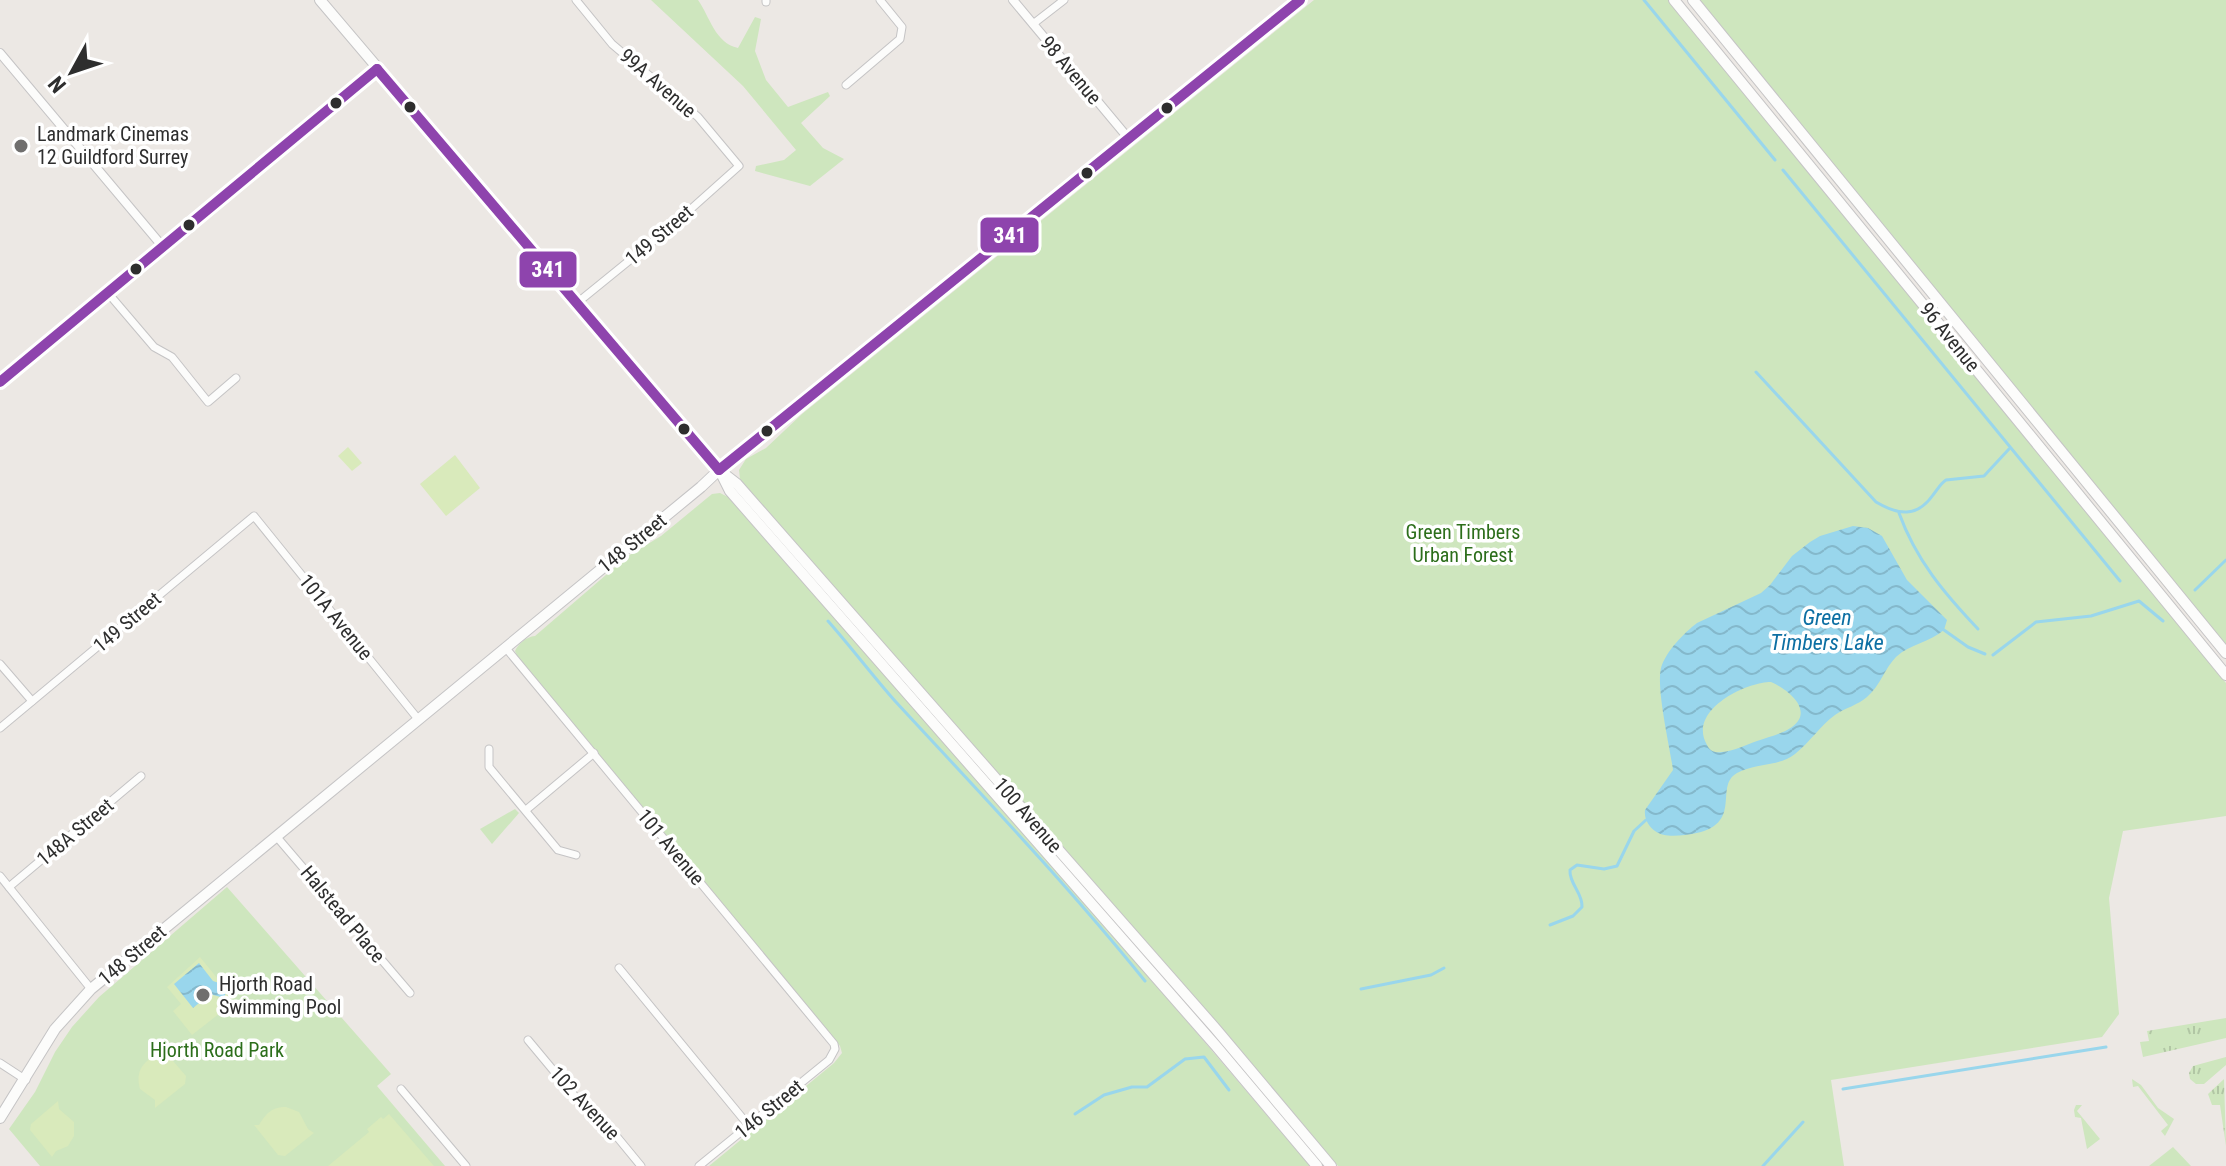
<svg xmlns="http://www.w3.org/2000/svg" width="2226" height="1166" viewBox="0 0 2226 1166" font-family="'Roboto Condensed',sans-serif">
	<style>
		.grass { fill: url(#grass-tufts) }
		.park { fill: #cee6be }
		.pitch { fill: #d9eabb }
		.water { fill: url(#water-waves); fill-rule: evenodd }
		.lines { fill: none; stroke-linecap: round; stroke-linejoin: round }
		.stream { stroke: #99d6ec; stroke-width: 3 }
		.minor-casing { stroke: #c5c4c5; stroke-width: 9 }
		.tertiary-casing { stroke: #c5c4c5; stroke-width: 10 }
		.secondary-casing { stroke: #c5c4c5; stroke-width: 12 }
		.minor { stroke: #fcfcfb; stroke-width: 7 }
		.tertiary { stroke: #fcfcfb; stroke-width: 8 }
		.secondary { stroke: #fcfcfb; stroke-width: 10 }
		.bus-1-casing { stroke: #fff; stroke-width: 16 }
		.bus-1 { stroke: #8e44ad; stroke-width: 10 }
		.bus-dot { fill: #2e2e2e; stroke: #fff; stroke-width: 3 }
		.poi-dot { fill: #706f6e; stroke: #fff; stroke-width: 3 }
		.labels { text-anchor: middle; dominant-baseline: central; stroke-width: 7; stroke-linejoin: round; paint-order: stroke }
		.street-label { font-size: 20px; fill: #2e2e2e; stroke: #fff }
		.poi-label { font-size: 20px; fill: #2e2e2e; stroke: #fff; text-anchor: start }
		.park-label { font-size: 20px; fill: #2c6e1b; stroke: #fff }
		.water-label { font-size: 22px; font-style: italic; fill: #0d6fa3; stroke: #fff }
		.line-badge { stroke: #fff; stroke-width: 3 }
		.badge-label { font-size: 22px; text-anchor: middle; font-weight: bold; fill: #fff }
	</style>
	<defs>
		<pattern id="grass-tufts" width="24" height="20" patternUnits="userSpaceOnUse" patternTransform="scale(2)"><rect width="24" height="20" fill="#cee6be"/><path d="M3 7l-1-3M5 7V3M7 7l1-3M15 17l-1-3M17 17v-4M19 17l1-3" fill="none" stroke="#b1c6a4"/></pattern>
		<pattern id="water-waves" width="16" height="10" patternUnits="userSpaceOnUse" patternTransform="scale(2)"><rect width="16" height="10" fill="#99d6ec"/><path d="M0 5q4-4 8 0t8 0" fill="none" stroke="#84b8cb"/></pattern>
	</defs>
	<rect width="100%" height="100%" fill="#ece8e4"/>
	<!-- grass -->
	<g class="grass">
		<polygon points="2226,1018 2226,1038 2143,1057 2140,1042 2149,1041 2147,1031"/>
		<polygon points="2226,1057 2226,1065 2204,1084 2196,1084 2190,1079 2189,1073 2193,1066"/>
		<polygon points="2224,1079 2226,1146 2220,1105 2212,1105 2208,1094"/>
		<polygon points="2173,1147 2191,1166 2149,1166"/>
	</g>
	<!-- park -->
	<g class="park">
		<path d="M651 0H698C710 17 715 43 738 48L755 17 761 19 755 51 766 80 788 107 828 92 830 96 801 123 823 148 844 159 810 186 755 171 756 166 784 160 796 150 743 86Z"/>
		<path d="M1314 0H1669L2226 683V816L2123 831 2109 898 2119 1014 2102 1037 1831 1080 1844 1166H1338C1141 935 938 710 740 479L739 470 746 459 766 448 802 414Z"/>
		<polygon points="1699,0 2226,0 2226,645"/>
		<path d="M720 493 728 497 1111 932 1310 1166H709L834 1063 842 1053 840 1046 519 660 515 651C519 643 526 637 535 636L628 556 661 536 712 494Z"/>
		<polygon points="515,809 519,813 492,844 480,829"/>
		<polygon points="227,887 391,1074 377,1086 445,1166 40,1166 9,1129 35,1092 55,1052 72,1027 99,997"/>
		<polygon points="2132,1079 2141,1085 2158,1108 2174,1119 2165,1136 2161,1131 2168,1125 2138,1086 2133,1087"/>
		<polygon points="2076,1105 2082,1105 2077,1111 2100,1139 2087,1149 2081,1118 2075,1117 2074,1110"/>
	</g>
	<!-- pitch -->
	<g class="pitch">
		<polygon points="348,447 362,463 352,471 338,456"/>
		<polygon points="455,455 480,488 446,516 420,484"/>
		<polygon points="200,957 218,979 236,984 230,1004 226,1003 224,1010 192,1035 173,1011 181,1004 167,987"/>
		<path d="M161 1047 186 1076 185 1084 155 1108V1100L140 1089C135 1069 144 1061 160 1053Z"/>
		<polygon points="58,1101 59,1109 74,1122 74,1136 68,1146 56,1151 52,1157 30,1130 31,1124"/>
		<path d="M286 1107 299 1112 308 1129 314 1133 285 1156 278 1155 254 1125H259C266 1114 271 1107 286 1107Z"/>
		<polygon points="389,1114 434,1166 328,1166 369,1132 367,1129 381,1117 383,1119"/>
	</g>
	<!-- water -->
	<g class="water">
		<path d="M1853 526 1868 528 1882 536 1907 580 1947 620 1944 630C1930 642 1910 644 1896 657 1885 668 1880 686 1867 697 1858 705 1845 708 1835 715 1820 726 1810 742 1795 754 1778 767 1755 763 1737 773 1712 787 1748 828 1685 835 1675 836 1663 837 1655 831 1648 826 1644 818 1645 810L1673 770C1670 747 1656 689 1661 668 1666 651 1684 633 1697 623L1761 593 1770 585 1792 556 1810 542 1820 536ZM1771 682C1787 689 1815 710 1792 727 1782 734 1768 737 1757 741 1746 745 1733 751 1722 752 1714 753 1710 751 1707 745 1687 711 1745 682 1771 682Z"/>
		<polygon points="199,963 213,981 228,986 224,998 210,994 193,1008 174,984"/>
	</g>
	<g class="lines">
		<!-- stream -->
		<g class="stream">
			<polyline points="1644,0 1775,160"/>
			<polyline points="1783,170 2120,581"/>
			<path d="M1756 372 1876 502C1898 515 1917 518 1933 495 1938 489 1940 484 1946 480L1984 476 2009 449"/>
			<path d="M1899 513C1916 560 1944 593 1978 629"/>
			<polyline points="2195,590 2226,560"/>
			<path d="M828 621C851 647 872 675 895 701 980 793 1066 883 1145 981"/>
			<polyline points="1944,630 1968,647 1985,654"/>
			<polyline points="1993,655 2036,622 2091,616 2139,601 2163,621"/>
			<path d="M1550 925 1573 916 1582 907C1583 893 1569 884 1570 870L1577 865 1604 869 1617 866 1634 831 1646 820"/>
			<polyline points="1361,989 1431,975 1444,968"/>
			<polyline points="1843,1089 2106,1047"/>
			<polyline points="1075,1114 1104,1095 1132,1087 1147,1087 1185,1059 1204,1057 1229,1090"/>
			<polyline points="1763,1166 1803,1122"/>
		</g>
		<!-- minor casing -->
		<g class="minor-casing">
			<g id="minor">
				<polyline points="576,0 612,44 698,117 739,166 673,225 577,303"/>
				<polyline points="766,2 766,0"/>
				<polyline points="1033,24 1064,0"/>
				<polyline points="846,85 900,39 902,27 880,0"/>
				<polyline points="108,293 154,347 172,357 208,402 236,378"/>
				<polyline points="505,647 834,1044 835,1049 829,1060 699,1166"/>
				<polyline points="0,664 32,701"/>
				<polyline points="0,728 254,516 418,719"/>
				<polyline points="489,749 489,767 558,850 576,855"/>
				<polyline points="526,810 594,753"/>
				<polyline points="276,836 410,993"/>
				<polyline points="0,876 91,989"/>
				<polyline points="9,887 141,776"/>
				<polyline points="619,968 749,1126"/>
				<polyline points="528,1040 578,1100 604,1121 641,1166"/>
				<polyline points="0,1063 26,1080"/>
				<polyline points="401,1089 466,1166"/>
			</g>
		</g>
		<!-- tertiary casing -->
		<g class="tertiary-casing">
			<g id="tertiary">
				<polyline points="1013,0 1129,139"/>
				<polyline points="0,53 163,247"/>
			</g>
		</g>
		<!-- secondary casing -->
		<g class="secondary-casing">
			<g id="secondary">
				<polyline points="320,0 719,470 737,484 1215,1028 1331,1166"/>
				<polyline points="1674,0 2226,675"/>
				<polyline points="1693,0 2226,653"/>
				<polyline points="0,382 377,69"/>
				<polyline points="722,475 730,491 1216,1046 1317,1166"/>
				<polyline points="0,1118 55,1029 91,989 701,487 719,470 1300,0"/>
			</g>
		</g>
		<!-- minor -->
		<use href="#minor" class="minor"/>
		<!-- tertiary -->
		<use href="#tertiary" class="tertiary"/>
		<!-- secondary -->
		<use href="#secondary" class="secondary"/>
		<!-- bus-1 casing -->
		<g class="bus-1-casing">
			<g id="bus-1">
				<polyline points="377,69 719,470"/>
				<polyline points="0,382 377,69"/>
				<polyline points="719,470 1300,0"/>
			</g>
		</g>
		<!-- bus-1 -->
		<use href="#bus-1" class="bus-1"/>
	</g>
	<!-- markers -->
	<g class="bus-dot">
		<circle cx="336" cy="103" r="7"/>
		<circle cx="410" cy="107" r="7"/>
		<circle cx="1167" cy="108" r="7"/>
		<circle cx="1087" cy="173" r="7"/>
		<circle cx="189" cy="225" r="7"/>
		<circle cx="136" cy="269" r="7"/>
		<circle cx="684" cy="429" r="7"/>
		<circle cx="767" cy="431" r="7"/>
	</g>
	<g class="poi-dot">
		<circle cx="21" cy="146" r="8"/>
		<circle cx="203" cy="995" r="8"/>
	</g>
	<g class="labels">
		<!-- street labels -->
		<g class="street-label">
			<text transform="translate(1071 70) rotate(50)">98 Avenue</text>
			<text transform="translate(658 83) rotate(41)">99A Avenue</text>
			<text transform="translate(659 235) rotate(-40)">149 Street</text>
			<text transform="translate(1950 337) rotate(51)">96 Avenue</text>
			<text transform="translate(632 543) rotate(-39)">148 Street</text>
			<text transform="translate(336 617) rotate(51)">101A Avenue</text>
			<text transform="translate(127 622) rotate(-40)">149 Street</text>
			<text transform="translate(1028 815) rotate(49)">100 Avenue</text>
			<text transform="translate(75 832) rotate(-40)">148A Street</text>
			<text transform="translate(671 847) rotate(50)">101 Avenue</text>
			<text transform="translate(343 914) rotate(50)">Halstead Place</text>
			<text transform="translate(132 955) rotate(-40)">148 Street</text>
			<text transform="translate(585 1103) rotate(47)">102 Avenue</text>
			<text transform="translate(769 1109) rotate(-39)">146 Street</text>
		</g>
		<!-- poi labels -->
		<g class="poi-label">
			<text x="37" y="134">Landmark Cinemas<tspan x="37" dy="23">12 Guildford Surrey</tspan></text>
			<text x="219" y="984">Hjorth Road<tspan x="219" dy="23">Swimming Pool</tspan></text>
		</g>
		<!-- park labels -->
		<g class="park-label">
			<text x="1463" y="532">Green Timbers<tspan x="1463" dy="23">Urban Forest</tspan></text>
			<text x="217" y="1050">Hjorth Road Park</text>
		</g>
		<!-- water labels -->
		<g class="water-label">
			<text x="1827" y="617">Green<tspan x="1827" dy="25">Timbers Lake</tspan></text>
		</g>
	</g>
	<g class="line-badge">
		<rect x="979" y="216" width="61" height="38" rx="8" fill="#8e44ad"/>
		<rect x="518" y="250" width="60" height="39" rx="8" fill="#8e44ad"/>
	</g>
	<g class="badge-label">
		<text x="1010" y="243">341</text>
		<text x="548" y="277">341</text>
	</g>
	<!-- north arrow -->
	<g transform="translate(72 72) rotate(230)" stroke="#ffffff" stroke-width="6" paint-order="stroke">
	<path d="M0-6L14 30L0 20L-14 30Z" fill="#2e2e2e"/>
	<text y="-12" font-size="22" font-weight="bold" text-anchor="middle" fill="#2e2e2e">N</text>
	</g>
</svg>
